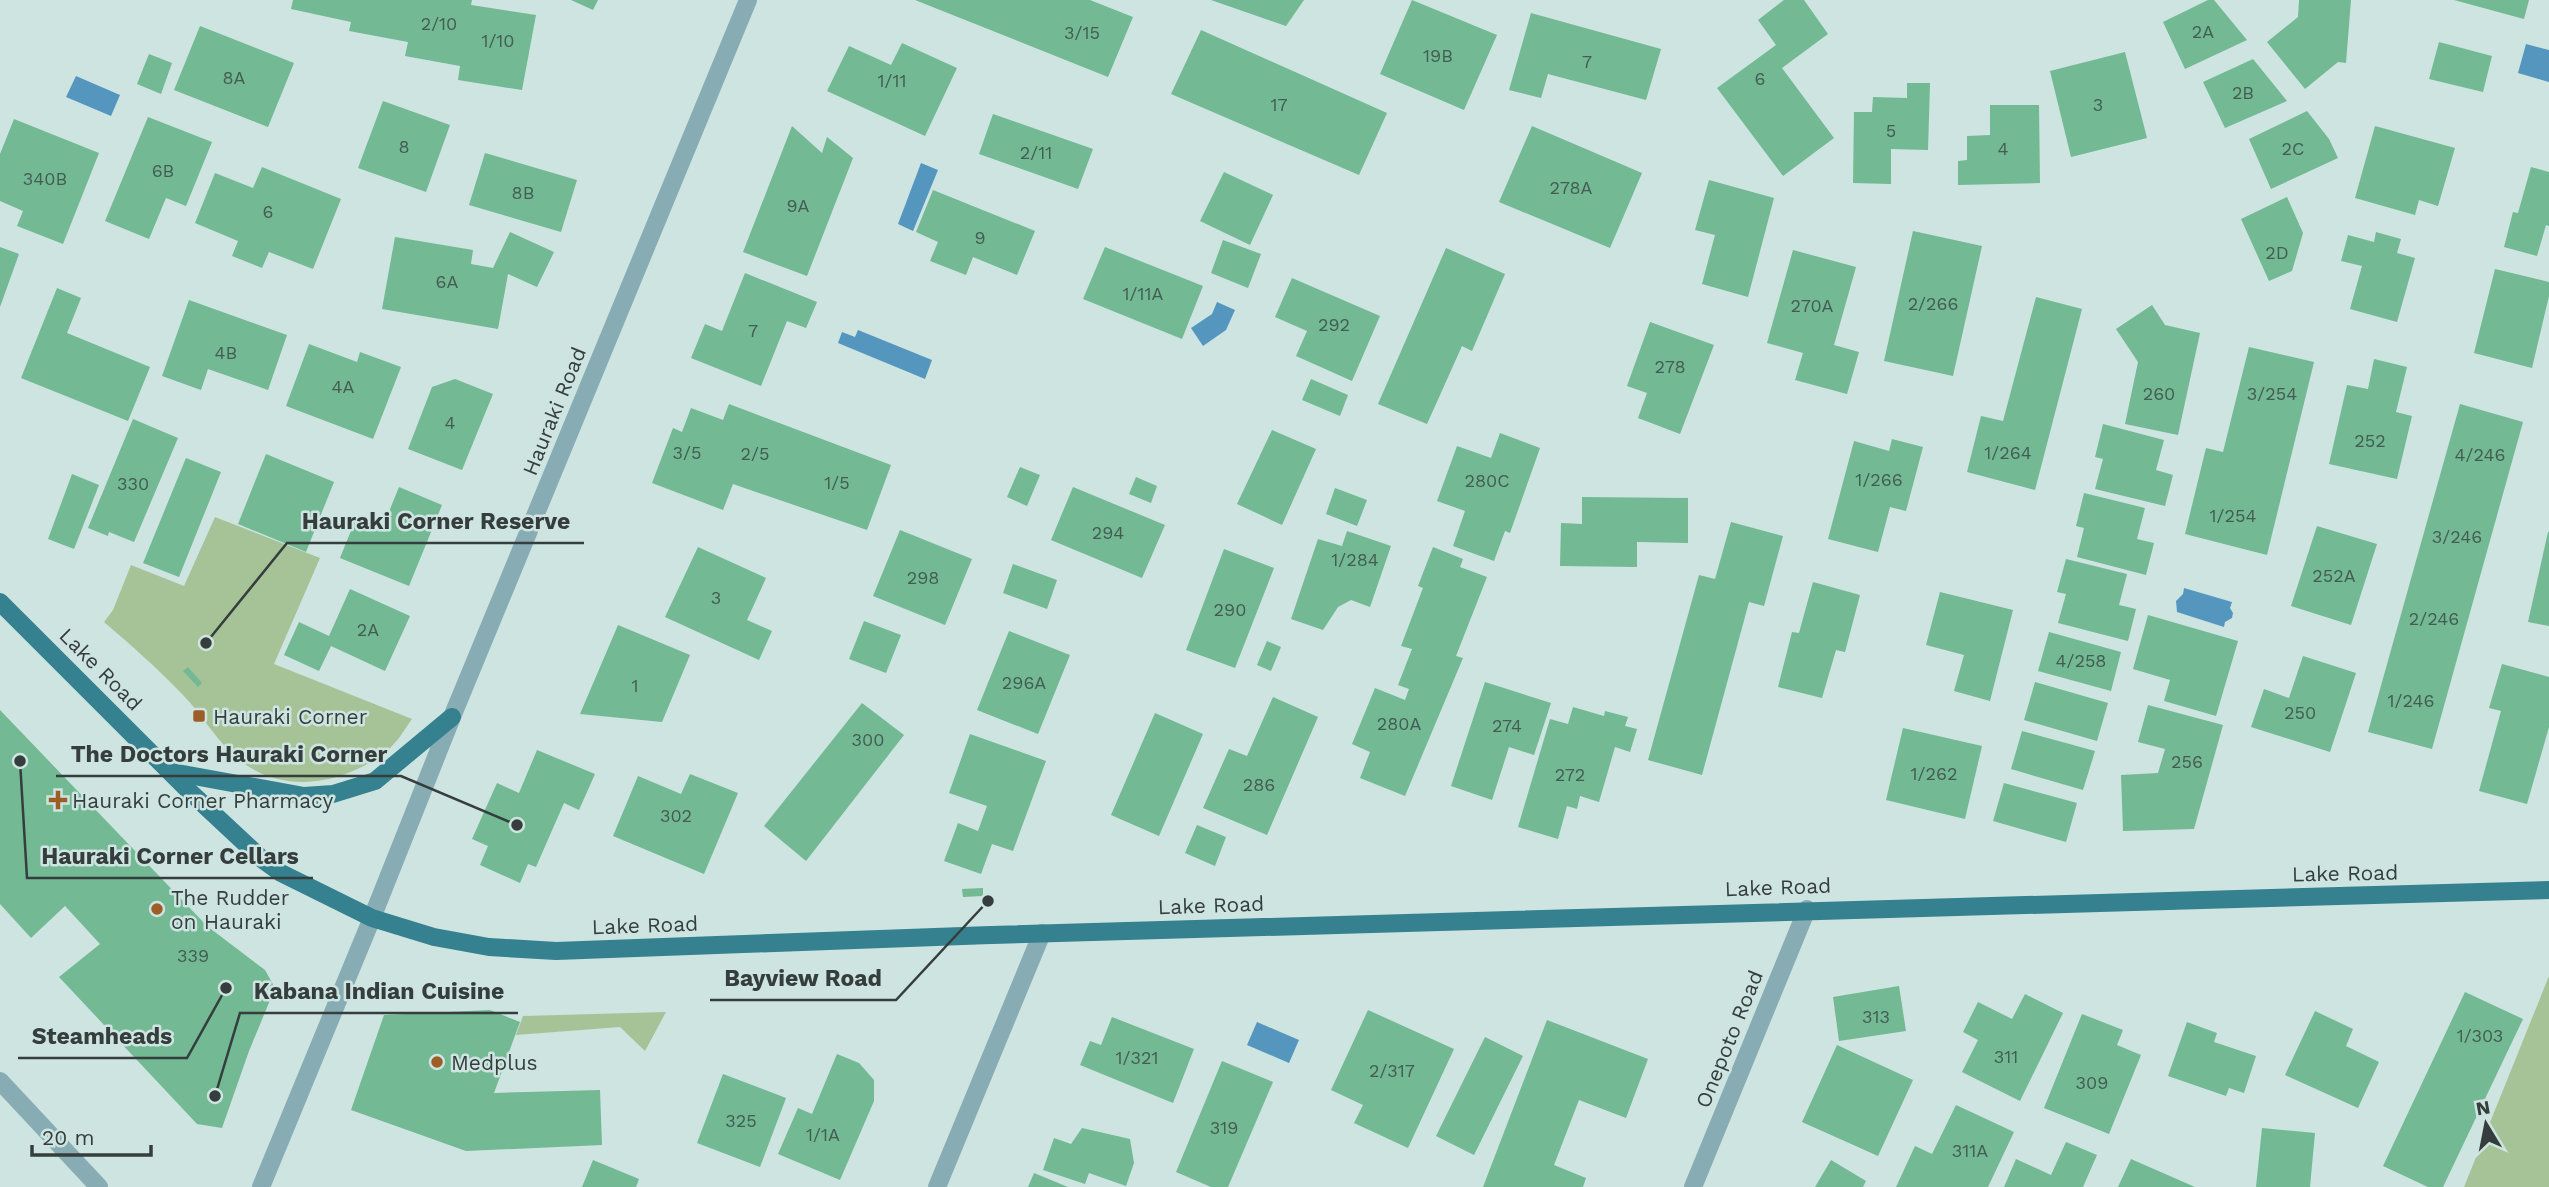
<svg xmlns="http://www.w3.org/2000/svg" width="2549" height="1187" viewBox="0 0 2549 1187" font-family="'Work Sans',sans-serif">
	<style>
		.green { fill: #a6c297 }
		.water { fill: #5596bf }
		.building { fill: #72b994 }
		.lines { fill: none; stroke-linecap: round; stroke-linejoin: round }
		.minor { stroke: #88acb4; stroke-width: 18 }
		.major { stroke: #35818f; stroke-width: 18 }
		.poi-dot { fill: #9d5d27; stroke: #cde4e1; stroke-width: 2.5 }
		.labels { text-anchor: middle; dominant-baseline: central; stroke-width: 5; stroke-linejoin: round; paint-order: stroke }
		.number-label { font-size: 18px; fill: #445d53 }
		.street-label { font-size: 21px; fill: #353e3d; stroke: #cde4e1 }
		.poi-label { font-size: 21px; fill: #353e3d; stroke: #cde4e1; text-anchor: start }
		.leader { fill: none; stroke: #353e3d; stroke-width: 2.5 }
		.callout-dot { fill: #353e3d; stroke: #cde4e1; stroke-width: 2.5 }
		.callout-label { font-size: 23px; text-anchor: middle; font-weight: bold; fill: #353e3d; stroke: #cde4e1; stroke-width: 5; stroke-linejoin: round; paint-order: stroke }
	</style>
	<rect width="100%" height="100%" fill="#cde4e1"/>
	<!-- green -->
	<g class="green">
		<path d="M215 517 320 558 274 664 412 719C405 729 398 741 389 749 348 783 287 796 242 762 217 743 204 716 182 694 157 668 131 645 104 622L113 610 131 565 184 586Z"/>
		<polygon points="2549,976 2549,1187 2464,1187"/>
		<polygon points="666,1012 645,1051 620,1027 516,1035 523,1016"/>
	</g>
	<!-- water -->
	<g class="water">
		<polygon points="2526,44 2549,50 2549,82 2518,73"/>
		<polygon points="76,76 120,95 111,116 66,97"/>
		<polygon points="921,163 938,170 913,231 898,224"/>
		<polygon points="1217,302 1235,310 1226,330 1203,346 1191,328 1212,314"/>
		<polygon points="858,330 932,360 925,379 838,343 842,332 855,337"/>
		<polygon points="2184,588 2232,602 2230,608 2233,613 2232,618 2225,622 2224,627 2177,612 2176,601 2183,594"/>
		<polygon points="1257,1022 1299,1040 1289,1063 1247,1045"/>
	</g>
	<!-- building -->
	<g class="building">
		<polygon points="293,0 472,0 471,5 536,15 522,90 458,80 460,66 405,56 408,42 349,31 351,22 291,9"/>
		<polygon points="571,0 598,0 593,10"/>
		<polygon points="915,0 1090,0 1133,17 1108,77"/>
		<polygon points="1211,0 1304,0 1286,26"/>
		<polygon points="1412,0 1497,35 1464,110 1380,74"/>
		<polygon points="1784,0 1804,0 1828,34 1782,68 1834,138 1783,176 1717,88 1776,45 1758,20"/>
		<polygon points="2208,0 2214,0 2247,40 2185,69 2163,22"/>
		<polygon points="2299,0 2351,0 2346,63 2338,62 2305,89 2267,42 2298,17"/>
		<polygon points="2454,0 2529,0 2524,19"/>
		<polygon points="1531,13 1661,49 1646,100 1548,74 1541,98 1509,90"/>
		<polygon points="200,26 294,63 268,127 174,90"/>
		<polygon points="1201,30 1387,113 1359,175 1171,94"/>
		<polygon points="2439,42 2492,56 2483,92 2429,79"/>
		<polygon points="902,43 957,68 925,136 827,91 849,46 891,65"/>
		<polygon points="2125,52 2147,138 2071,157 2050,71"/>
		<polygon points="149,54 172,63 161,94 137,84"/>
		<polygon points="2253,59 2287,101 2225,128 2203,82"/>
		<polygon points="1907,83 1930,83 1928,150 1891,149 1891,184 1853,183 1854,112 1872,112 1873,97 1907,98"/>
		<polygon points="383,101 450,125 426,192 358,168"/>
		<polygon points="1990,105 2039,105 2040,183 1958,185 1958,161 1967,160 1967,136 1990,135"/>
		<polygon points="2307,111 2329,139 2338,158 2271,189 2249,139"/>
		<polygon points="993,114 1093,149 1078,189 979,154"/>
		<polygon points="148,117 212,142 186,206 166,198 149,239 105,221"/>
		<polygon points="14,119 99,153 63,244 17,226 23,211 0,201 0,154"/>
		<polygon points="792,126 822,153 827,137 853,158 807,276 743,252"/>
		<polygon points="1532,126 1642,173 1610,248 1499,202"/>
		<polygon points="2375,126 2455,148 2438,206 2419,200 2415,215 2355,198"/>
		<polygon points="485,153 577,180 561,232 469,205"/>
		<polygon points="262,167 341,199 313,269 269,252 262,268 232,256 238,241 195,223 215,173 253,188"/>
		<polygon points="2531,167 2549,172 2549,226 2546,225 2537,256 2504,247 2513,212 2518,213"/>
		<polygon points="1224,172 1273,195 1250,245 1200,221"/>
		<polygon points="1709,180 1774,198 1748,297 1702,284 1715,235 1695,230"/>
		<polygon points="933,190 1035,231 1017,275 973,257 966,275 930,261 938,242 916,232"/>
		<polygon points="2287,197 2303,233 2292,271 2269,281 2241,219"/>
		<polygon points="1913,231 1982,246 1953,376 1884,361"/>
		<polygon points="510,232 554,252 537,287 508,274 498,329 382,309 395,237 473,250 471,264 493,268"/>
		<polygon points="2376,232 2401,239 2397,253 2415,258 2397,322 2350,309 2362,266 2341,261 2348,235 2374,242"/>
		<polygon points="1223,240 1261,254 1248,288 1211,273"/>
		<polygon points="0,247 19,254 0,307"/>
		<polygon points="1105,247 1203,286 1182,339 1083,299"/>
		<polygon points="1446,248 1505,274 1472,351 1462,346 1427,424 1378,404"/>
		<polygon points="1793,250 1856,267 1834,345 1859,352 1847,394 1795,380 1803,353 1767,343"/>
		<polygon points="2495,269 2549,282 2549,296 2532,368 2474,353"/>
		<polygon points="745,273 817,302 806,328 787,321 761,386 691,358 705,324 722,331"/>
		<polygon points="1292,278 1380,316 1352,381 1296,356 1307,331 1275,317"/>
		<polygon points="57,288 81,298 67,333 150,367 128,421 21,378"/>
		<polygon points="2036,297 2082,309 2035,490 1967,472 1981,416 2003,421"/>
		<polygon points="189,300 287,335 268,390 208,369 201,390 162,376"/>
		<polygon points="2152,305 2165,325 2200,333 2178,435 2125,424 2138,362 2116,329"/>
		<polygon points="1650,322 1714,345 1680,434 1638,418 1647,393 1627,386"/>
		<polygon points="309,344 357,362 360,352 401,367 373,439 286,406"/>
		<polygon points="2249,347 2314,362 2267,555 2185,534 2206,448 2223,452"/>
		<polygon points="2374,359 2407,367 2396,412 2412,416 2397,479 2329,464 2347,385 2368,389"/>
		<polygon points="455,379 493,394 462,470 408,449 432,387"/>
		<polygon points="1311,379 1348,395 1340,416 1302,400"/>
		<polygon points="729,404 891,465 867,530 733,484 723,510 652,483 673,428 682,432 691,408 723,420"/>
		<polygon points="2460,404 2523,422 2432,749 2368,732"/>
		<polygon points="133,419 178,438 134,542 109,532 108,536 88,528"/>
		<polygon points="2103,424 2164,440 2156,470 2173,475 2165,506 2095,489 2103,459 2095,457"/>
		<polygon points="1272,430 1316,449 1282,525 1237,504"/>
		<polygon points="1500,433 1540,448 1510,533 1505,531 1494,561 1453,546 1465,511 1437,501 1457,446 1491,458"/>
		<polygon points="1892,439 1923,447 1906,511 1890,507 1878,552 1828,539 1854,441 1889,451"/>
		<polygon points="266,454 334,482 306,552 238,524"/>
		<polygon points="186,458 221,472 179,577 143,563"/>
		<polygon points="1020,467 1040,475 1027,506 1007,497"/>
		<polygon points="72,474 99,485 74,549 48,539"/>
		<polygon points="1136,477 1157,486 1151,503 1129,494"/>
		<polygon points="399,487 442,505 409,586 340,558 356,518 382,529"/>
		<polygon points="1073,487 1165,525 1142,578 1051,540"/>
		<polygon points="1335,488 1367,500 1357,526 1326,514"/>
		<polygon points="2084,493 2145,508 2137,539 2154,543 2146,575 2077,557 2084,528 2076,526"/>
		<polygon points="1582,497 1688,498 1688,543 1637,542 1637,567 1560,566 1561,523 1582,524"/>
		<polygon points="1731,522 1783,536 1764,606 1749,602 1702,775 1648,760 1699,575 1715,579"/>
		<polygon points="2317,526 2377,544 2351,625 2291,606"/>
		<polygon points="900,530 972,559 945,625 873,596"/>
		<polygon points="1347,531 1391,546 1370,607 1351,600 1338,607 1323,630 1291,619 1318,539 1342,546"/>
		<polygon points="2548,532 2549,532 2549,626 2528,622"/>
		<polygon points="698,547 766,578 747,620 772,631 759,660 665,617"/>
		<polygon points="1433,547 1463,559 1460,567 1487,577 1456,656 1463,658 1405,796 1360,778 1370,752 1352,744 1375,688 1405,700 1409,689 1398,685 1412,649 1401,646 1423,588 1418,586"/>
		<polygon points="1224,549 1274,568 1235,668 1186,650"/>
		<polygon points="2066,559 2127,574 2119,605 2136,609 2128,641 2058,623 2066,594 2057,592"/>
		<polygon points="1013,564 1057,580 1047,609 1003,593"/>
		<polygon points="1813,582 1860,595 1845,652 1836,650 1822,698 1778,687 1792,632 1799,633"/>
		<polygon points="350,589 410,616 385,671 331,646 319,671 284,655 299,622 329,636"/>
		<polygon points="1940,592 2013,610 1990,701 1954,691 1964,655 1926,645"/>
		<polygon points="2148,615 2238,641 2216,716 2164,701 2170,680 2133,669"/>
		<polygon points="864,621 901,635 886,673 849,659"/>
		<polygon points="618,625 690,655 662,722 580,714"/>
		<polygon points="1009,631 1070,655 1038,734 977,710"/>
		<polygon points="2049,632 2121,652 2111,691 2038,671"/>
		<polygon points="1267,641 1281,647 1271,671 1257,665"/>
		<polygon points="2303,656 2356,673 2330,752 2251,727 2264,689 2289,698"/>
		<polygon points="2502,664 2549,677 2549,727 2527,804 2479,791 2501,711 2489,708"/>
		<polygon points="188,667 202,683 198,687 183,671"/>
		<polygon points="1485,682 1551,703 1534,755 1509,747 1492,800 1451,786"/>
		<polygon points="2035,682 2108,703 2097,741 2024,720"/>
		<polygon points="1273,697 1318,717 1267,835 1203,808 1229,749 1247,756"/>
		<polygon points="862,703 904,735 806,861 764,826"/>
		<polygon points="2148,705 2223,725 2194,829 2123,831 2121,775 2158,773 2165,749 2138,742"/>
		<polygon points="1573,707 1604,716 1605,711 1628,717 1625,726 1637,729 1630,752 1615,747 1599,802 1580,796 1577,809 1567,806 1558,839 1518,827 1550,719 1568,724"/>
		<polygon points="0,710 207,926 265,970 275,988 249,1051 222,1128 197,1124 59,977 100,944 65,906 31,938 0,904"/>
		<polygon points="1155,713 1203,734 1159,836 1111,815"/>
		<polygon points="1903,728 1982,746 1965,819 1886,800"/>
		<polygon points="2022,731 2095,751 2083,790 2011,769"/>
		<polygon points="970,734 1046,761 1013,851 992,844 981,874 944,861 958,823 978,831 987,806 949,793"/>
		<polygon points="537,750 595,774 579,810 564,803 536,867 528,864 520,883 480,865 488,846 472,839 497,783 519,793"/>
		<polygon points="690,774 738,793 704,874 613,836 638,776 681,794"/>
		<polygon points="2004,783 2077,803 2066,842 1993,821"/>
		<polygon points="1197,825 1226,837 1215,866 1185,853"/>
		<polygon points="983,888 983,896 963,897 962,889"/>
		<polygon points="1899,986 1906,1031 1839,1041 1833,997"/>
		<polygon points="2465,992 2523,1019 2443,1187 2428,1187 2383,1166"/>
		<polygon points="2025,994 2063,1013 2020,1101 1962,1072 1978,1040 1963,1032 1978,1002 2012,1019"/>
		<polygon points="490,1010 520,1022 494,1093 600,1090 602,1145 466,1151 351,1110 384,1015"/>
		<polygon points="1368,1010 1454,1049 1408,1148 1354,1123 1363,1105 1331,1090"/>
		<polygon points="2315,1011 2353,1029 2346,1046 2379,1062 2358,1108 2285,1075"/>
		<polygon points="2082,1014 2123,1030 2117,1045 2141,1055 2109,1134 2044,1108"/>
		<polygon points="1112,1017 1194,1049 1173,1103 1080,1065 1090,1041 1101,1045"/>
		<polygon points="1547,1020 1648,1059 1626,1118 1579,1100 1554,1165 1586,1178 1583,1187 1483,1187"/>
		<polygon points="2187,1022 2217,1033 2214,1042 2256,1056 2244,1093 2229,1088 2226,1096 2168,1076"/>
		<polygon points="1485,1037 1523,1056 1474,1155 1436,1136"/>
		<polygon points="1837,1045 1913,1080 1878,1156 1802,1122"/>
		<polygon points="837,1054 859,1063 874,1080 874,1101 840,1180 778,1154 798,1108 812,1114"/>
		<polygon points="1222,1061 1273,1082 1228,1187 1211,1187 1176,1172"/>
		<polygon points="723,1074 786,1098 760,1167 697,1143"/>
		<polygon points="1956,1105 2014,1132 1988,1187 1896,1187 1915,1146 1932,1154"/>
		<polygon points="1082,1128 1130,1139 1134,1163 1126,1186 1089,1173 1085,1184 1043,1170 1054,1138 1071,1144"/>
		<polygon points="2262,1128 2315,1133 2310,1187 2256,1187"/>
		<polygon points="2066,1142 2097,1155 2083,1187 2004,1187 2016,1159 2051,1175"/>
		<polygon points="2131,1159 2195,1187 2118,1187"/>
		<polygon points="593,1160 639,1179 636,1187 582,1187"/>
		<polygon points="1831,1160 1866,1181 1863,1187 1815,1187"/>
		<polygon points="1034,1173 1068,1187 1028,1187"/>
	</g>
	<g class="lines">
		<!-- minor -->
		<g class="minor">
			<polyline points="0,1081 99,1187"/>
			<polyline points="261,1187 372,918 452,717 748,0"/>
			<polyline points="937,1187 1042,933"/>
			<polyline points="1693,1187 1807,909"/>
		</g>
		<!-- major -->
		<g class="major">
			<path d="M0 602 189 791 263 860 281 873 372 918 434 937 489 947 556 951C1220 925 1884 906 2549 890"/>
			<polyline points="172,772 304,796 333,794 375,781 452,717"/>
		</g>
	</g>
	<!-- markers -->
	<g class="poi-dot">
		<rect x="192" y="709" width="14" height="14" rx="3.5"/>
		<path d="M54.5 789.5h7v7h7v7h-7v7h-7v-7h-7v-7h7z"/>
		<circle cx="157" cy="909" r="7"/>
		<circle cx="437" cy="1062" r="7"/>
	</g>
	<g class="labels">
		<!-- number labels -->
		<g class="number-label">
			<text x="439" y="23">2/10</text>
			<text x="2203" y="31">2A</text>
			<text x="1082" y="32">3/15</text>
			<text x="498" y="40">1/10</text>
			<text x="1438" y="55">19B</text>
			<text x="1587" y="61">7</text>
			<text x="234" y="77">8A</text>
			<text x="1760" y="78">6</text>
			<text x="892" y="80">1/11</text>
			<text x="2243" y="92">2B</text>
			<text x="1279" y="104">17</text>
			<text x="2098" y="104">3</text>
			<text x="1891" y="130">5</text>
			<text x="404" y="146">8</text>
			<text x="2003" y="148">4</text>
			<text x="2293" y="148">2C</text>
			<text x="1036" y="152">2/11</text>
			<text x="163" y="170">6B</text>
			<text x="45" y="178">340B</text>
			<text x="1571" y="187">278A</text>
			<text x="523" y="192">8B</text>
			<text x="798" y="205">9A</text>
			<text x="268" y="211">6</text>
			<text x="980" y="237">9</text>
			<text x="2277" y="252">2D</text>
			<text x="447" y="281">6A</text>
			<text x="1143" y="293">1/11A</text>
			<text x="1933" y="303">2/266</text>
			<text x="1812" y="305">270A</text>
			<text x="1334" y="324">292</text>
			<text x="753" y="330">7</text>
			<text x="226" y="352">4B</text>
			<text x="1670" y="366">278</text>
			<text x="343" y="386">4A</text>
			<text x="2159" y="393">260</text>
			<text x="2272" y="393">3/254</text>
			<text x="450" y="422">4</text>
			<text x="2370" y="440">252</text>
			<text x="687" y="452">3/5</text>
			<text x="2008" y="452">1/264</text>
			<text x="755" y="453">2/5</text>
			<text x="2480" y="454">4/246</text>
			<text x="1879" y="479">1/266</text>
			<text x="1487" y="480">280C</text>
			<text x="837" y="482">1/5</text>
			<text x="133" y="483">330</text>
			<text x="2233" y="515">1/254</text>
			<text x="1108" y="532">294</text>
			<text x="2457" y="536">3/246</text>
			<text x="1355" y="559">1/284</text>
			<text x="2334" y="575">252A</text>
			<text x="923" y="577">298</text>
			<text x="716" y="597">3</text>
			<text x="1230" y="609">290</text>
			<text x="2434" y="618">2/246</text>
			<text x="368" y="629">2A</text>
			<text x="2081" y="660">4/258</text>
			<text x="1024" y="682">296A</text>
			<text x="635" y="685">1</text>
			<text x="2411" y="700">1/246</text>
			<text x="2300" y="712">250</text>
			<text x="1399" y="723">280A</text>
			<text x="1507" y="725">274</text>
			<text x="868" y="739">300</text>
			<text x="2187" y="761">256</text>
			<text x="1934" y="773">1/262</text>
			<text x="1570" y="774">272</text>
			<text x="1259" y="784">286</text>
			<text x="676" y="815">302</text>
			<text x="193" y="955">339</text>
			<text x="1876" y="1016">313</text>
			<text x="2480" y="1035">1/303</text>
			<text x="2006" y="1056">311</text>
			<text x="1137" y="1057">1/321</text>
			<text x="1392" y="1070">2/317</text>
			<text x="2092" y="1082">309</text>
			<text x="741" y="1120">325</text>
			<text x="1224" y="1127">319</text>
			<text x="823" y="1134">1/1A</text>
			<text x="1970" y="1150">311A</text>
		</g>
		<!-- street labels -->
		<g class="street-label">
			<text transform="translate(554 411) rotate(-68)">Hauraki Road</text>
			<text transform="translate(101 669) rotate(45)">Lake Road</text>
			<text transform="translate(2345 873) rotate(-1)">Lake Road</text>
			<text transform="translate(1778 887) rotate(-2)">Lake Road</text>
			<text transform="translate(1211 905) rotate(-2)">Lake Road</text>
			<text transform="translate(645 925) rotate(-2)">Lake Road</text>
			<text transform="translate(1729 1039) rotate(-68)">Onepoto Road</text>
		</g>
		<!-- poi labels -->
		<g class="poi-label">
			<text x="213" y="716">Hauraki Corner</text>
			<text x="72" y="800">Hauraki Corner Pharmacy</text>
			<text x="171" y="897">The Rudder<tspan x="171" dy="24">on Hauraki</tspan></text>
			<text x="451" y="1062">Medplus</text>
		</g>
	</g>
	<!-- callouts -->
	<path class="leader" d="M206 643L287 543H584M517 825L401 776H56M20 761L27 878H313M988 901L896 1000H710M215 1096L240 1013H518M226 988L187 1058H18"/>
	<g class="callout-dot">
		<circle cx="206" cy="643" r="7"/>
		<circle cx="517" cy="825" r="7"/>
		<circle cx="20" cy="761" r="7"/>
		<circle cx="988" cy="901" r="7"/>
		<circle cx="215" cy="1096" r="7"/>
		<circle cx="226" cy="988" r="7"/>
	</g>
	<g class="callout-label">
		<text x="436" y="529">Hauraki Corner Reserve</text>
		<text x="229" y="762">The Doctors Hauraki Corner</text>
		<text x="170" y="864">Hauraki Corner Cellars</text>
		<text x="803" y="986">Bayview Road</text>
		<text x="379" y="999">Kabana Indian Cuisine</text>
		<text x="102" y="1044">Steamheads</text>
	</g>
	<!-- north arrow -->
	<g transform="translate(2486 1124) rotate(350)" stroke="#cde4e1" stroke-width="5" paint-order="stroke">
	<path d="M0-5L12 26L0 18L-12 26Z" fill="#353e3d"/>
	<text y="-10" font-size="19" font-weight="bold" text-anchor="middle" fill="#353e3d">N</text>
	</g>
	<!-- scale -->
	<path d="M32 1145v10h119v-10" fill="none" stroke="#353e3d" stroke-width="3.5"/>
	<text x="42" y="1145" font-size="21" fill="#353e3d" stroke="#cde4e1" stroke-width="5" paint-order="stroke">20 m</text>
</svg>
